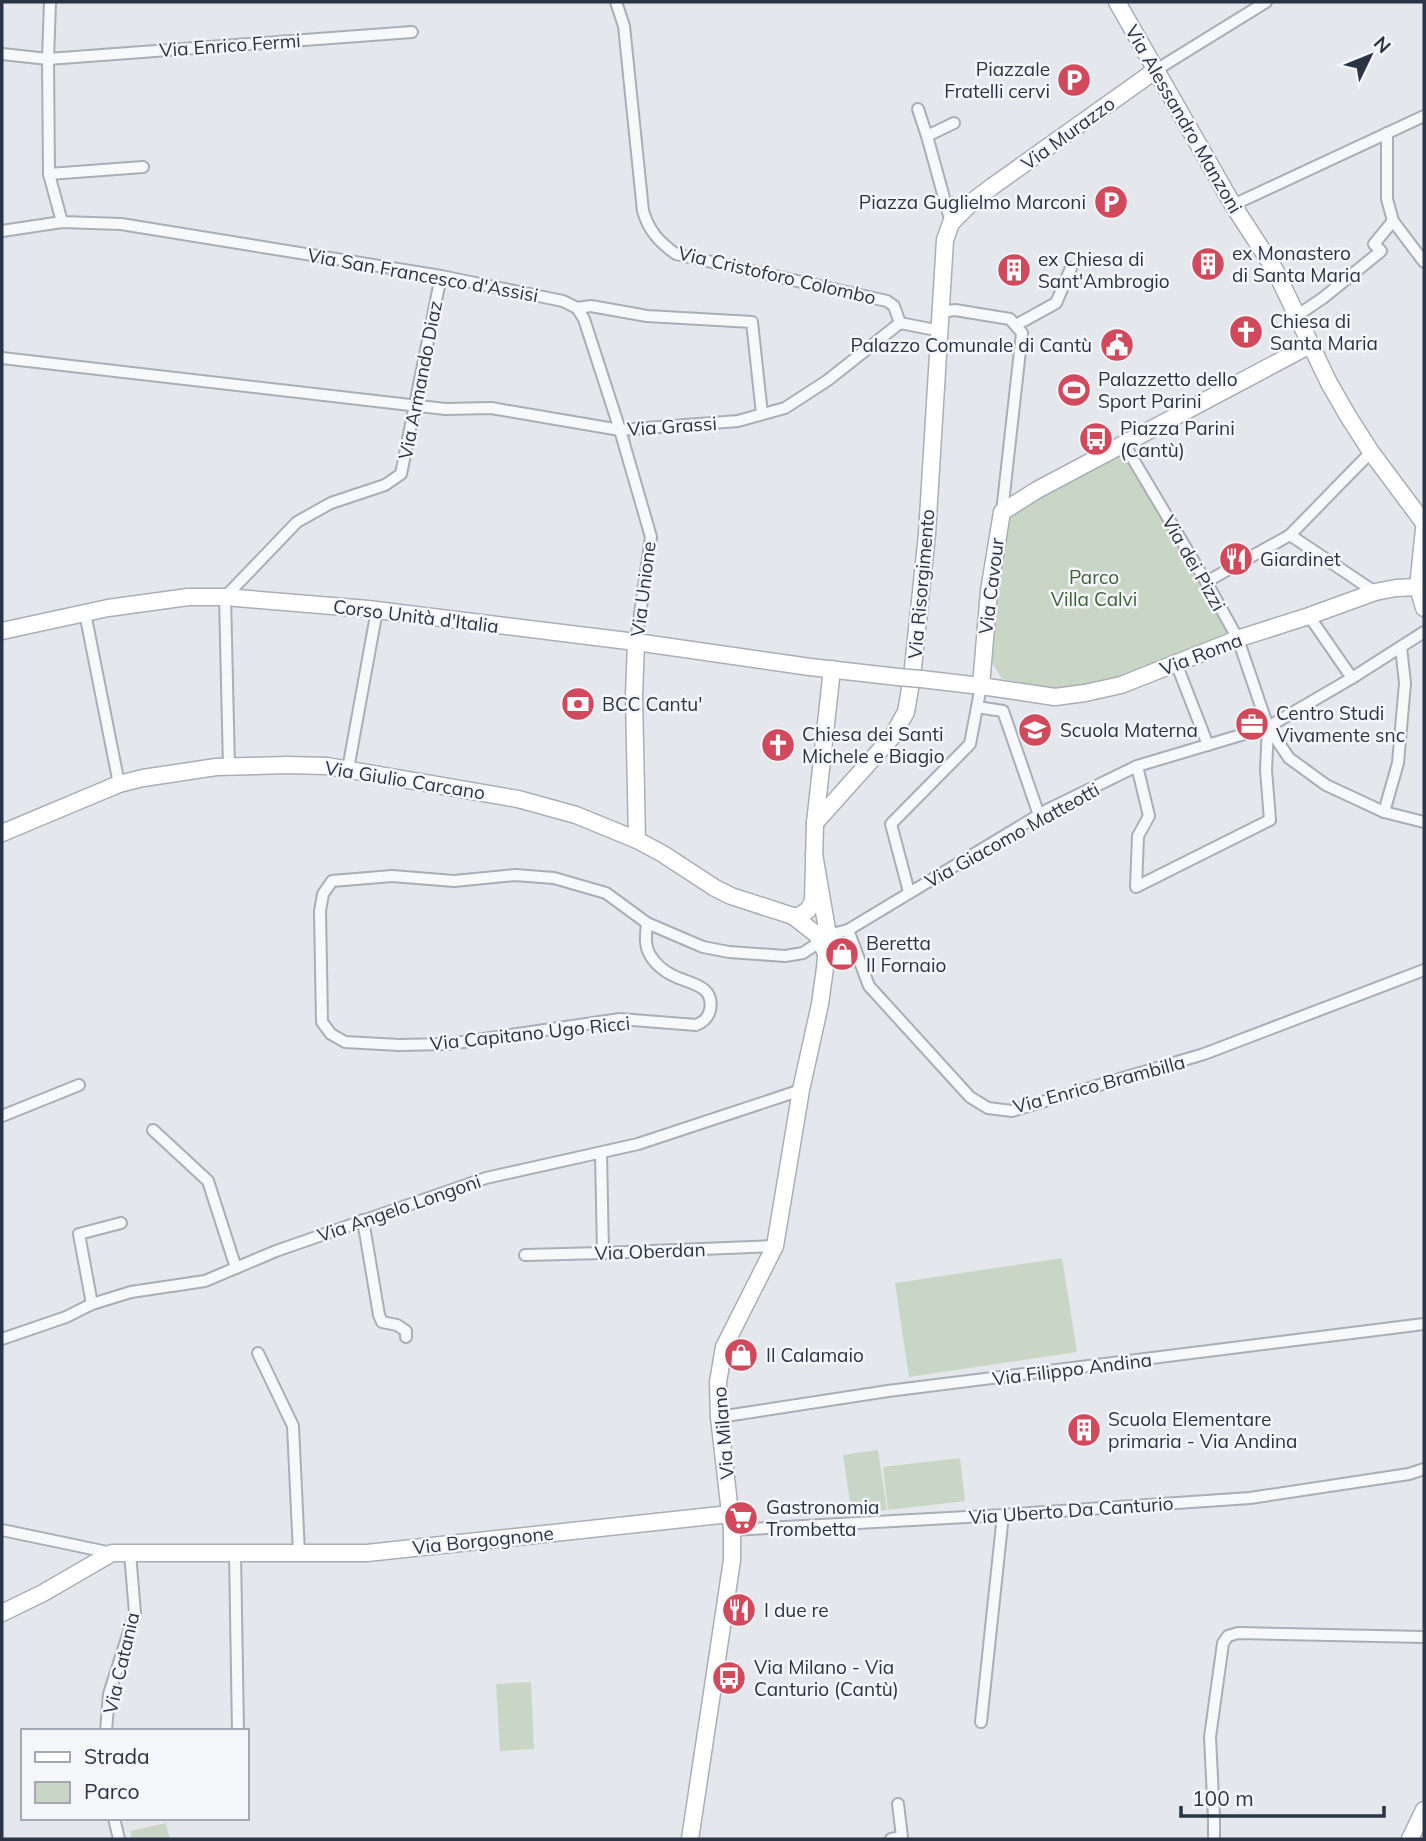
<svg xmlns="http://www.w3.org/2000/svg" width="1426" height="1841" viewBox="0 0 1426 1841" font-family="Mulish,sans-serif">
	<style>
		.green { fill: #c9d6c5 }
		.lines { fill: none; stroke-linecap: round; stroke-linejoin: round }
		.street-casing { stroke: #a9aeb7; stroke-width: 14 }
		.secondary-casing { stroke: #a9aeb7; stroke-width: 19 }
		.street { stroke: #f7f8fa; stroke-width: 10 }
		.secondary { stroke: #fff; stroke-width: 16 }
		.secondary-bridge-casing { stroke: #a9aeb7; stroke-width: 19; stroke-linecap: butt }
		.secondary-bridge { stroke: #fff; stroke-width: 16 }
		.labels { text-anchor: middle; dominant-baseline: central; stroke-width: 5; stroke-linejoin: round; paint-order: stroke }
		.street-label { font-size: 19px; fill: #2b3445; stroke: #f4f6f9 }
		.poi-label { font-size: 19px; fill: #2b3445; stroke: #f4f6f9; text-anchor: start }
		.park-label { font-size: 19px; fill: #3f6138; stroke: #f4f6f9 }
	</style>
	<rect width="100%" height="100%" fill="#e4e7ec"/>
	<!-- green -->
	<g class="green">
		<polygon points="1119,453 1130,459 1234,640 1122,680 1059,690 1002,679 990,659 1006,515"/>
		<polygon points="1062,1258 1077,1352 909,1377 895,1283"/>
		<polygon points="878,1450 887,1510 852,1515 843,1455"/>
		<polygon points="960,1458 965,1501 888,1510 883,1467"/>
		<polygon points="531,1682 534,1749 500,1751 496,1684"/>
		<polygon points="166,1823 170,1839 132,1839 130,1831"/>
	</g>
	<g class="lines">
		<!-- street casing -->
		<g class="street-casing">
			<g id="street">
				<polyline points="50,2 48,59 49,174 62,222"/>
				<path d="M616 2 624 26 643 211C649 231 659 242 676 254L887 301 894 306 900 323"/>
				<polyline points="2,54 48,59 412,32"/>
				<polyline points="1156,70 1266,2"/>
				<polyline points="918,109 927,136 951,223"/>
				<polyline points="1387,133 1387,199 1393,221 1424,262"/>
				<polyline points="927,136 954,123"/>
				<polyline points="49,174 143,167"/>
				<polyline points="1233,205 1424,116"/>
				<polyline points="2,231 62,222 121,224 441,276 563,301 577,308 591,306 647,316 752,322 762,414"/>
				<polyline points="577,308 584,319 620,430 651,537 636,642"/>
				<polyline points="941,312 955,310 1010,319 1022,333 1002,512"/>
				<polyline points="1298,315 1323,298 1381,251 1374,244 1393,221"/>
				<polyline points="900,323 941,331"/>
				<polyline points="1016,325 1056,303 1071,268"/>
				<polyline points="2,358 445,409 491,408 620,430 738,421 785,408 828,380 900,323"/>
				<polyline points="1124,444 1208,585 1238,639 1268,727 1289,758 1326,785 1384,812 1424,822"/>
				<polyline points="1290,535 1375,592"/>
				<polyline points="1206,582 1290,535 1371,452"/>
				<polyline points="85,613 119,784"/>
				<polyline points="1309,616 1352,678"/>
				<polyline points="1176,663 1208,745"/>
				<polyline points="977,707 1003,711 1039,815"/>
				<polyline points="1137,766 1149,816 1138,836 1136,887 1270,820 1266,770 1268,727"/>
				<polyline points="229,767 225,597 297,522 331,503 385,485 401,474 441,276"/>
				<polyline points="348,769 377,610"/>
				<polyline points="1384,812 1398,763 1405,683 1401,647"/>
				<polyline points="909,892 891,824 970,744 981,686"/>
				<path d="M647 923C646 934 644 945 650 955 655 964 665 972 674 976 690 984 715 985 710 1010 708 1018 704 1022 696 1025L620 1019 449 1044 399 1045 345 1042 331 1034 322 1022 320 911 323 894 332 881 392 876 454 881 515 875 554 878 606 893 647 923 703 947 729 952 785 956 803 953 821 941"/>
				<polyline points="848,930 869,986 970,1097 988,1108 1012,1111 1204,1054 1424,970"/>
				<polyline points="828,935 848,930 1047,810 1137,766 1268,727 1352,678 1424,632"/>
				<polyline points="2,1116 79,1085"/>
				<polyline points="153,1130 208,1181 236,1268"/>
				<polyline points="601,1153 603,1253"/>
				<polyline points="363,1220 379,1315 382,1322 397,1325 406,1331 406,1337"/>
				<polyline points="525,1255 603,1253 775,1246"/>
				<polyline points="92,1304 79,1234 121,1223"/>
				<polyline points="2,1339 66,1317 92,1304 131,1292 205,1281 276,1251 486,1178 638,1144 801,1090"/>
				<polyline points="258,1353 293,1426 299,1553"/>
				<polyline points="719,1417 888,1391 1424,1324"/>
				<polyline points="2,1530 112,1553"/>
				<polyline points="732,1530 1003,1515 1250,1498 1409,1474 1424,1469"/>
				<polyline points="235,1553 238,1731"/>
				<polyline points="981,1722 1003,1515"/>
				<polyline points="106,1731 109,1694 135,1613 130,1553"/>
				<polyline points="114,1818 119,1839"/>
				<polyline points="891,1839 902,1837 898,1804"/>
				<polyline points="1214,1839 1214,1818 1210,1737 1223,1643 1228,1636 1238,1633 1424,1637"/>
			</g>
		</g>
		<!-- secondary casing -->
		<g class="secondary-casing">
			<g id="secondary">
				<polyline points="1117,2 1233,205 1275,270 1329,383 1348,416 1371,452 1424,523"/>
				<polyline points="1424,529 1418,587 1424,608"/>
				<polyline points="2,631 108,608 188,597 225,597 368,609 636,642 810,667 898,677"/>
				<polyline points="636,642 634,696 637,840"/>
				<polyline points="921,679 981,686 1055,697 1085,693 1121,685 1240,638 1309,616 1375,592 1396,588 1418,587"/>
				<polyline points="981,686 989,591 1002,512 1037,490 1310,345"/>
				<polyline points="815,823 892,737 906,712 912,677 927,534 945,240 951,223 973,201 993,186 1156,70"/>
				<polyline points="2,833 119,784 143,778 216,767 287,765 327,766 518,799 576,815 637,840 663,854 715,888 731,896 793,916 816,934 821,941 826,954"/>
				<polyline points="793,916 799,916 808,910 813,901 815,823 832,669"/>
				<polyline points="2,1613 43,1593 112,1553 367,1553 730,1514"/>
				<polyline points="690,1839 732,1560 732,1530 719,1417 718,1382 724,1347 775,1246 801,1090 820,1004 825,968 828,935 814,854"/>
				<polyline points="1410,1839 1424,1810"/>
			</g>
		</g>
		<!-- street -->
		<use href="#street" class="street"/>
		<!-- secondary -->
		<use href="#secondary" class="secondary"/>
		<!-- secondary-bridge casing -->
		<g class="secondary-bridge-casing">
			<polyline id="secondary-bridge" points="898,677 921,679"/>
		</g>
		<!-- secondary-bridge -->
		<use href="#secondary-bridge" class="secondary-bridge"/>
	</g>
	<!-- icons -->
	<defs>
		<g id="parking-disc" transform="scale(1.75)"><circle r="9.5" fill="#d1495b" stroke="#f4f6f9"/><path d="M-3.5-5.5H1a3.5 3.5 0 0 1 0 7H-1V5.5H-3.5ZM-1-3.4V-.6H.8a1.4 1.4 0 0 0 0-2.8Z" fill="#fff"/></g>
		<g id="building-disc" transform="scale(1.75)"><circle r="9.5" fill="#d1495b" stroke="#f4f6f9"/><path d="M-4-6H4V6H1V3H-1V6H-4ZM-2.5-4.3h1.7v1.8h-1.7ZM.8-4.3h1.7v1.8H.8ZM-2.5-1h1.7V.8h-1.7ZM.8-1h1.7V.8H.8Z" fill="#fff"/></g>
		<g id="church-disc" transform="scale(1.75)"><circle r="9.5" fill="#d1495b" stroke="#f4f6f9"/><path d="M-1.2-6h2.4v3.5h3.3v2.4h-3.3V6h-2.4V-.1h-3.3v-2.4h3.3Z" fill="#fff"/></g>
		<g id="civic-disc" transform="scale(1.75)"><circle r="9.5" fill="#d1495b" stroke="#f4f6f9"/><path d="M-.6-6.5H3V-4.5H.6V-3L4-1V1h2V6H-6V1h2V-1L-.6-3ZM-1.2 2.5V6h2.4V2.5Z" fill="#fff"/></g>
		<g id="stadium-disc" transform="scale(1.75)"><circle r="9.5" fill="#d1495b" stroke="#f4f6f9"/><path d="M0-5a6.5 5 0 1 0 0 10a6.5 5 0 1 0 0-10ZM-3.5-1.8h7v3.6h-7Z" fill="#fff"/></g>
		<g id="bus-disc" transform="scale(1.75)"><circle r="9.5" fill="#d1495b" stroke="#f4f6f9"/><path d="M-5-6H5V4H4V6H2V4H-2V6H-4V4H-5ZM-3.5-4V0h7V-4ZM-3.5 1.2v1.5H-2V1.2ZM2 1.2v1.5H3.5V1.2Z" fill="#fff"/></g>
		<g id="restaurant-disc" transform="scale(1.75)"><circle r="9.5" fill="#d1495b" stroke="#f4f6f9"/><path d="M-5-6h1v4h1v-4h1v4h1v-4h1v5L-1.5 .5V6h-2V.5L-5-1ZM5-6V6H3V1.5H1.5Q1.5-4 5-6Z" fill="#fff"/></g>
		<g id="bank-disc" transform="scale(1.75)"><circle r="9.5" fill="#d1495b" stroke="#f4f6f9"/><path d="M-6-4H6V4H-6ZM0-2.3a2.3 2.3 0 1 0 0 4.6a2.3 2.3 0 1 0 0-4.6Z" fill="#fff"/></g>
		<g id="office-disc" transform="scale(1.75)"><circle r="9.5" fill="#d1495b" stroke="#f4f6f9"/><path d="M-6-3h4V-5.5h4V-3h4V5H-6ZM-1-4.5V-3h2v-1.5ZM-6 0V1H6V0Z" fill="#fff"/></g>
		<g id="school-disc" transform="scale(1.75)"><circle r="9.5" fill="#d1495b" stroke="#f4f6f9"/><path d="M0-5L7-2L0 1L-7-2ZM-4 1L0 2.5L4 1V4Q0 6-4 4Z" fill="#fff"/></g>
		<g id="shop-disc" transform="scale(1.75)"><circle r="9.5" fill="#d1495b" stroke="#f4f6f9"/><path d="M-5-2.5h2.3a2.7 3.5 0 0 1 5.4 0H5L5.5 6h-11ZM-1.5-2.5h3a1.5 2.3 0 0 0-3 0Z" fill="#fff"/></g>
		<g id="supermarket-disc" transform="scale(1.75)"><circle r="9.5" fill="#d1495b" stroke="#f4f6f9"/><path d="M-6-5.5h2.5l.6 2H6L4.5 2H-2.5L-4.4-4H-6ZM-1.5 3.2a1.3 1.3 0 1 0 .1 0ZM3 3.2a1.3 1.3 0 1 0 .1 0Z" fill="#fff"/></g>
	</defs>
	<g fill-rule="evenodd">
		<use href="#parking-disc" x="1074" y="80"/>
		<use href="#parking-disc" x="1111" y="202"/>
		<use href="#building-disc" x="1208" y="264"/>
		<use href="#building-disc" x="1014" y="270"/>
		<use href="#church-disc" x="1246" y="332"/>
		<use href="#civic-disc" x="1117" y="345"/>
		<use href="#stadium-disc" x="1074" y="390"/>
		<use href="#bus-disc" x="1096" y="439"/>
		<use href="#restaurant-disc" x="1236" y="559"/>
		<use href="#bank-disc" x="578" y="704"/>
		<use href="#office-disc" x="1252" y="724"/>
		<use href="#school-disc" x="1035" y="730"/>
		<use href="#church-disc" x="778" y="745"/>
		<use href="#shop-disc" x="842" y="954"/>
		<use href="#shop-disc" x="741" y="1355"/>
		<use href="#building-disc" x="1084" y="1430"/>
		<use href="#supermarket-disc" x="741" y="1518"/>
		<use href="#restaurant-disc" x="739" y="1610"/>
		<use href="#bus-disc" x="729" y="1678"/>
	</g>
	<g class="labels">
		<!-- street labels -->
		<g class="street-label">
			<text transform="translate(230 45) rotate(-4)">Via Enrico Fermi</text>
			<text transform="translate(1184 119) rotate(60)">Via Alessandro Manzoni</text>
			<text transform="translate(1068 133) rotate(-36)">Via Murazzo</text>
			<text transform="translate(423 275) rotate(10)">Via San Francesco d'Assisi</text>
			<text transform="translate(777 275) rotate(13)">Via Cristoforo Colombo</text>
			<text transform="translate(420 380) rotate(-79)">Via Armando Diaz</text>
			<text transform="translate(672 426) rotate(-4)">Via Grassi</text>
			<text transform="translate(1194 563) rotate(60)">Via dei Pizzi</text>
			<text transform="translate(921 584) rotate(-85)">Via Risorgimento</text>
			<text transform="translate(991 586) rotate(-83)">Via Cavour</text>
			<text transform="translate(643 589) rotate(-83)">Via Unione</text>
			<text transform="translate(416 616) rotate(7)">Corso Unità d'Italia</text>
			<text transform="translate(1201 654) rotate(-21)">Via Roma</text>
			<text transform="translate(405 780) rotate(9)">Via Giulio Carcano</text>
			<text transform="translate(1012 835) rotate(-29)">Via Giacomo Matteotti</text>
			<text transform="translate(530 1033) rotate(-6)">Via Capitano Ugo Ricci</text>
			<text transform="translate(1099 1084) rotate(-15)">Via Enrico Brambilla</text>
			<text transform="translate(399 1208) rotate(-19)">Via Angelo Longoni</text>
			<text transform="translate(650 1251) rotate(-2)">Via Oberdan</text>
			<text transform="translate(1072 1369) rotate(-7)">Via Filippo Andina</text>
			<text transform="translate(723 1433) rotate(-95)">Via Milano</text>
			<text transform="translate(1071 1510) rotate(-4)">Via Uberto Da Canturio</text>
			<text transform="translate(483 1540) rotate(-6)">Via Borgognone</text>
			<text transform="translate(121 1663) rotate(-77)">Via Catania</text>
		</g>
		<!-- poi labels -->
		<g class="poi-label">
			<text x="1050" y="69" text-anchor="end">Piazzale<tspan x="1050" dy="22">Fratelli cervi</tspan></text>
			<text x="1086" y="202" text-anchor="end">Piazza Guglielmo Marconi</text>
			<text x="1232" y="253">ex Monastero<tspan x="1232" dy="22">di Santa Maria</tspan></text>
			<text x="1038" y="259">ex Chiesa di<tspan x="1038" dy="22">Sant'Ambrogio</tspan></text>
			<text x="1270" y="321">Chiesa di<tspan x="1270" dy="22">Santa Maria</tspan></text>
			<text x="1092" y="345" text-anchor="end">Palazzo Comunale di Cantù</text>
			<text x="1098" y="379">Palazzetto dello<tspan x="1098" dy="22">Sport Parini</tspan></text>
			<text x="1120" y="428">Piazza Parini<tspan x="1120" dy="22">(Cantù)</tspan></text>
			<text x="1260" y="559">Giardinet</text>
			<text x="602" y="704">BCC Cantu'</text>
			<text x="1276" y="713">Centro Studi<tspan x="1276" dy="22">Vivamente snc</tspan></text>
			<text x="1060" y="730">Scuola Materna</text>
			<text x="802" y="734">Chiesa dei Santi<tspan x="802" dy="22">Michele e Biagio</tspan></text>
			<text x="866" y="943">Beretta<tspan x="866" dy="22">Il Fornaio</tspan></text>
			<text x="766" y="1355">Il Calamaio</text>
			<text x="1108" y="1419">Scuola Elementare<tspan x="1108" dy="22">primaria - Via Andina</tspan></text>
			<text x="766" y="1507">Gastronomia<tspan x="766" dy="22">Trombetta</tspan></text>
			<text x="764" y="1610">I due re</text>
			<text x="754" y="1667">Via Milano - Via<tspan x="754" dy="22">Canturio (Cantù)</tspan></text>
		</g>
		<!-- park labels -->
		<g class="park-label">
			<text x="1094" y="577">Parco<tspan x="1094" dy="22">Villa Calvi</tspan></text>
		</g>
	</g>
	<!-- border -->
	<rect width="1426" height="1841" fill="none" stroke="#2b3445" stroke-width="7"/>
	<!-- legend -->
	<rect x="21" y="1729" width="228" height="91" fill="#f4f6f9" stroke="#a4a8b1" stroke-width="2"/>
	<rect x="35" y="1752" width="35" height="10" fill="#ffffff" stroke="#a4a8b1" stroke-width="2"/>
	<text x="84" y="1764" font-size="21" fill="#2b3445">Strada</text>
	<rect x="35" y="1782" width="35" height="21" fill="#c9d6c5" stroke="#a4a8b1" stroke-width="2"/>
	<text x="84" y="1799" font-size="21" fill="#2b3445">Parco</text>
	<!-- north arrow -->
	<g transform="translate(1370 56) rotate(47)" stroke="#f4f6f9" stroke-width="5" paint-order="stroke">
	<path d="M0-5L12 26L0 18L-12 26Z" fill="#2b3445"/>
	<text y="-10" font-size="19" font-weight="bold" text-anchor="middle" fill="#2b3445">N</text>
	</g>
	<!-- scale -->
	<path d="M1181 1806v10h203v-10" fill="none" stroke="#2b3445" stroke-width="3.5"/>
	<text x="1192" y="1806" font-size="21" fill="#2b3445" stroke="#f4f6f9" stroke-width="5" paint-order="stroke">100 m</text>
</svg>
